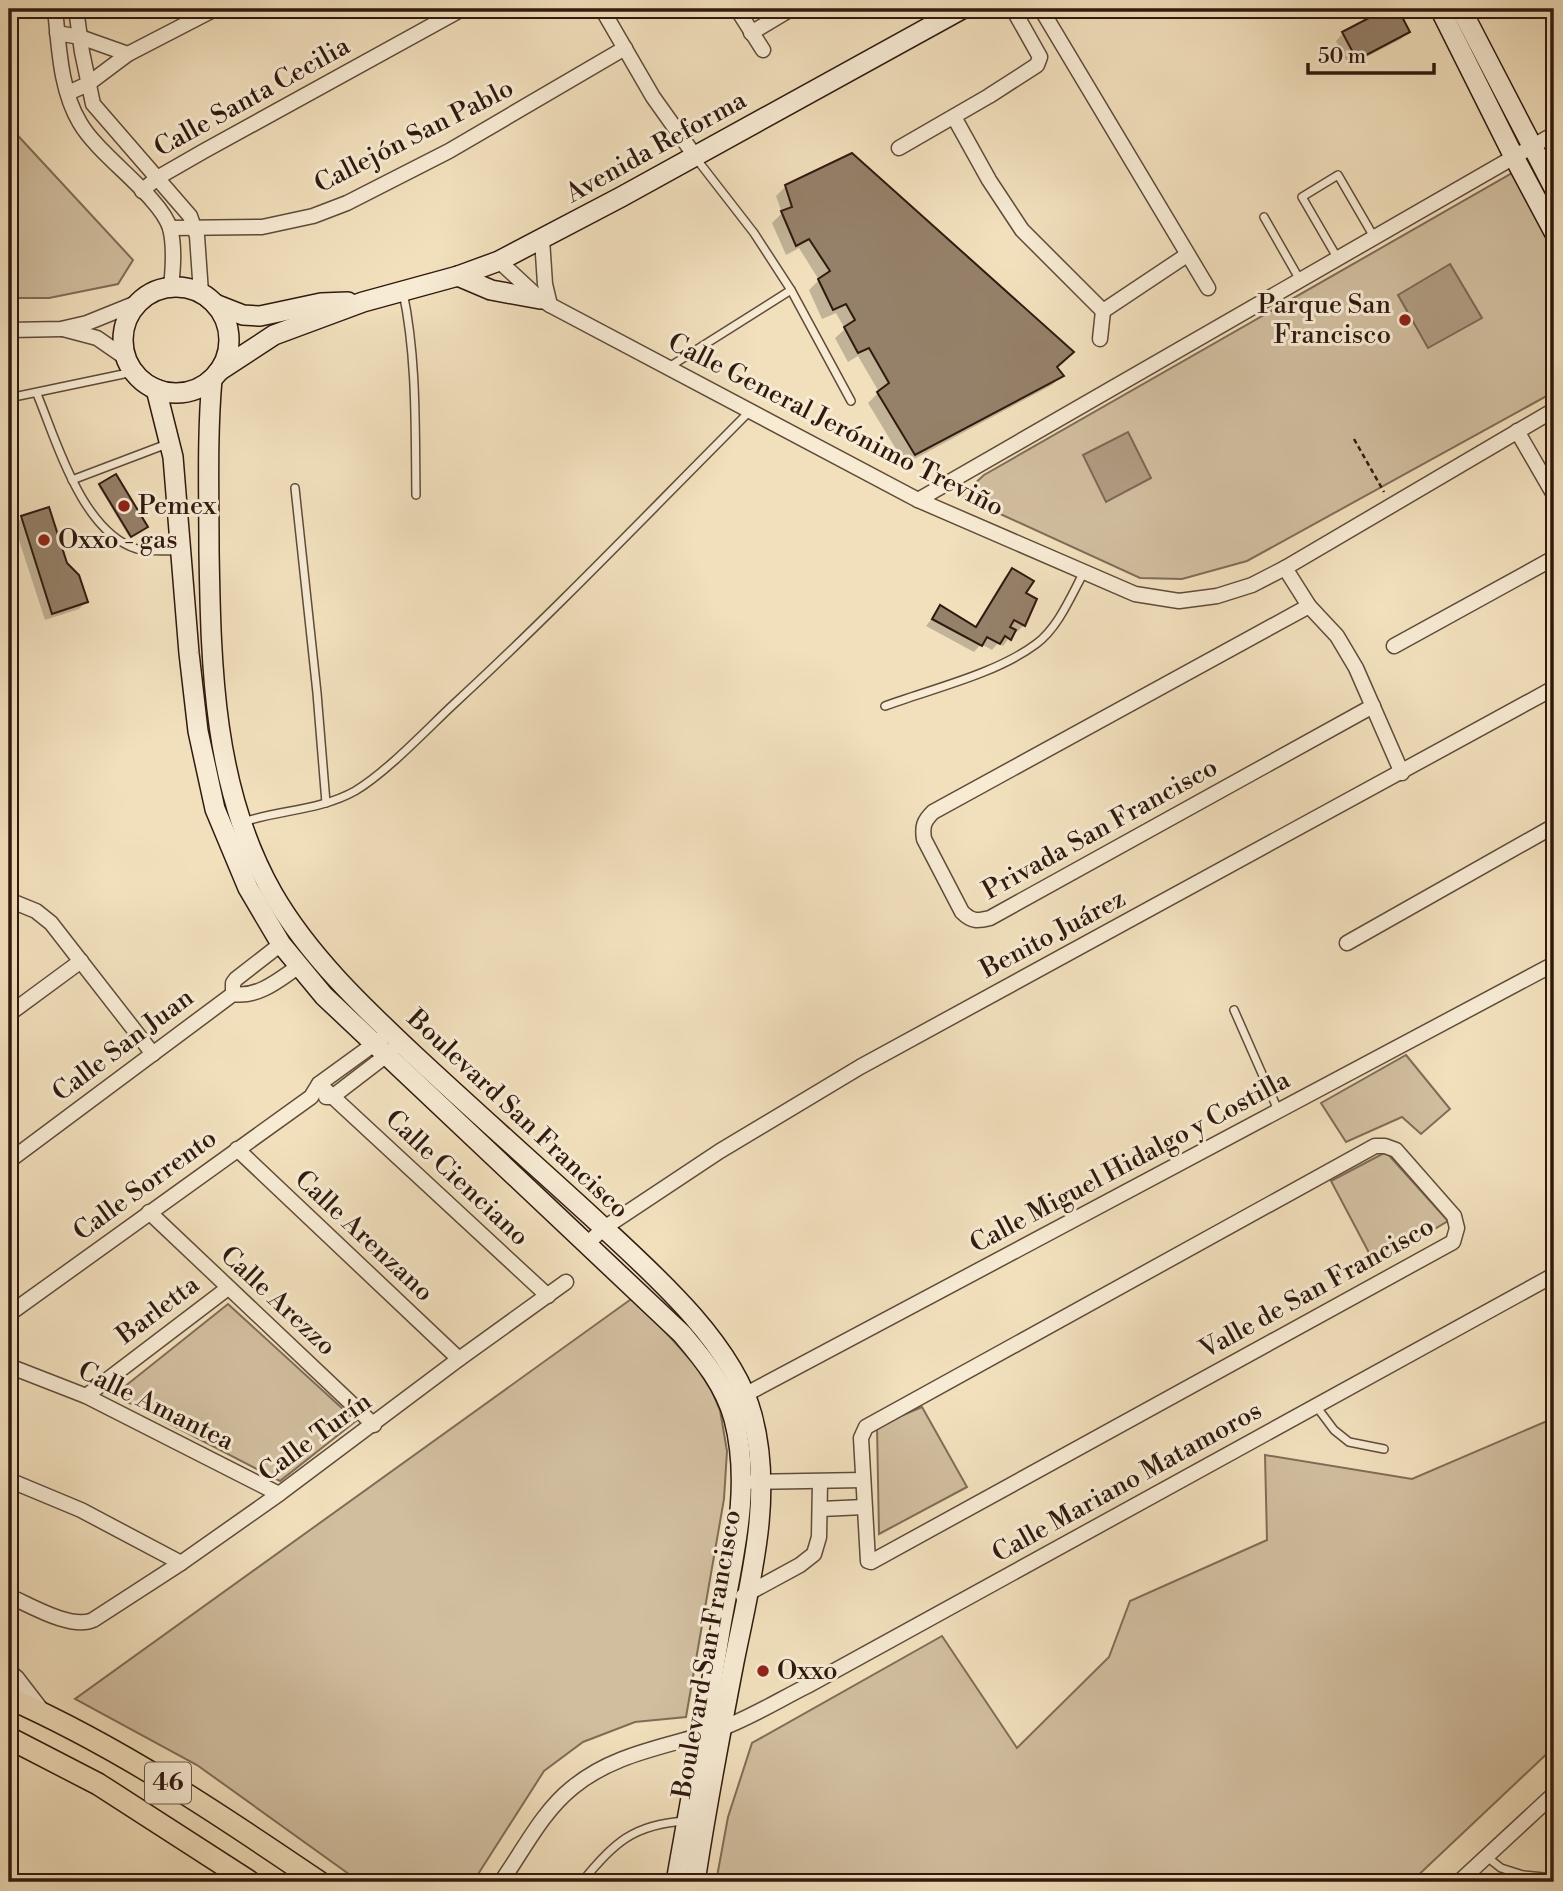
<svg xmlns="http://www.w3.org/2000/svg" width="1563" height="1891" viewBox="0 0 1563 1891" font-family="'Libre Bodoni',serif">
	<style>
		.green { fill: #d1be9f; stroke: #806c57; stroke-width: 2 }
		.water { fill: #b09c82; stroke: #7d6854; stroke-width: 2 }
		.shadow { fill: #0003 }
		.building { fill: #958069; stroke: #30190f; stroke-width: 2 }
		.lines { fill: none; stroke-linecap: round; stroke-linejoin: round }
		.lane-casing { stroke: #604b3a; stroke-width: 10 }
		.street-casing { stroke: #604b3a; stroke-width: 17 }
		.secondary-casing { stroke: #30190f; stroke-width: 22 }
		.primary-casing { stroke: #30190f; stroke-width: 24 }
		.path { stroke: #30190f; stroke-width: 2.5; stroke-dasharray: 5 3.5; stroke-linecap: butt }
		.lane { stroke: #f7ebd4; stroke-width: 7 }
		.street { stroke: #f7ebd4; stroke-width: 14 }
		.secondary { stroke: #f7ebd4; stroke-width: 19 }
		.primary { stroke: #f2e0bd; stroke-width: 21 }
		.poi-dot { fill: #8f2418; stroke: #f7ebd4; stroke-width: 2.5 }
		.labels { text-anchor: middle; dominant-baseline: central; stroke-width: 6; stroke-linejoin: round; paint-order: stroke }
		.shield { fill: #f7ebd4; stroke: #6c584a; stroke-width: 2 }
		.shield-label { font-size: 24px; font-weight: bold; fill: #30190f }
		.street-label { font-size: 26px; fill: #30190f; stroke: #f7ebd4 }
		.poi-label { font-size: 26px; fill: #30190f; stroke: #f7ebd4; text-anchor: start }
	</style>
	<rect width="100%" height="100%" fill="#f2e0bd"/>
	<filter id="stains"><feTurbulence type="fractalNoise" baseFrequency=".00286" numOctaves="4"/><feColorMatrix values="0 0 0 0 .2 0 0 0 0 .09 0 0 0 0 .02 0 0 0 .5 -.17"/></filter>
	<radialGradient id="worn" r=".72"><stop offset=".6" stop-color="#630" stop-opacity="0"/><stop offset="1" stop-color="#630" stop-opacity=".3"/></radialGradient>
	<!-- green -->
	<g class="green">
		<polygon points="9,126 133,260 118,284 49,298 9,298"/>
		<polygon points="1514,172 1554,248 1554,392 1247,561 1182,579 1140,578 961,496 984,475"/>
		<polygon points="1406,1055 1450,1109 1421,1134 1402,1117 1346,1142 1321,1103"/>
		<polygon points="1386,1152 1448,1221 1375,1264 1331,1181"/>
		<polygon points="634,1297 706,1377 720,1410 727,1451 724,1499 686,1717 635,1722 583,1742 544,1771 473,1882 360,1882 197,1765 75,1699"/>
		<polygon points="228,1304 356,1421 280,1481 114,1395"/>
		<polygon points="922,1407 967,1487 879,1534 877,1426"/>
		<polygon points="1554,1418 1554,1747 1411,1882 716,1882 728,1817 752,1743 942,1636 1017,1748 1109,1657 1130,1601 1267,1540 1265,1455 1412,1479"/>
	</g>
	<!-- water -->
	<g class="water">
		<polygon points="1450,264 1482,318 1428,348 1398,295"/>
		<polygon points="1128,432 1151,478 1106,502 1083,455"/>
	</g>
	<!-- shadow -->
	<g class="shadow">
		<polygon points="1390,9 1396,9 1408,31 1401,39 1349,66 1336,41 1343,33"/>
		<polygon points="786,186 1055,368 1061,376 1052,385 905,464 868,403 879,392 858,356 848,362 835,338 845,329 836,313 822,319 809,290 819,280 799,248 786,255 772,223 782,213 776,196"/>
		<polygon points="100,485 144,528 129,537 99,487"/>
		<polygon points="22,518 66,564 86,602 79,609 45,620 14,525"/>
		<polygon points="1012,570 1024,594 1024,625 1017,632 1014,631 1003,646 998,643 992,650 981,644 974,652 926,626 941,607 974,628 1005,577"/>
	</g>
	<!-- building -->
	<g class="building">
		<polygon points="1386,9 1398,9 1410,32 1357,60 1342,32"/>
		<polygon points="852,153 1074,352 1057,367 1064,376 915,455 877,392 889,383 869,348 858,353 844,327 855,320 846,304 833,310 818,279 830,271 809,239 796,246 781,211 792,207 785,185"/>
		<polygon points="116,474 148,527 131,537 99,484"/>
		<polygon points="49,507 67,563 79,575 88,602 52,614 21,516"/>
		<polygon points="1012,568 1034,581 1026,593 1037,599 1025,626 1014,620 1010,627 1016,630 1011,640 1005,636 1000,644 987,637 982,646 932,619 940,605 976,627"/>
	</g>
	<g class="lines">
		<!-- lane casing -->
		<g class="lane-casing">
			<g id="lane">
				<polyline points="695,157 754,233 791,290 851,401"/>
				<polyline points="1264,217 1300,280"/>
				<polyline points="1338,259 1302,197 1338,175 1374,237"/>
				<path d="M403 292C417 359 415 427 416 495"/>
				<polyline points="669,367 791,290"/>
				<path d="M37 394C57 442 82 532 137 549 150 552 167 550 181 551"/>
				<polyline points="9,398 133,372"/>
				<polyline points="72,480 167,444"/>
				<polyline points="295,488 317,693 326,803"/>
				<path d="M885 706C931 689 996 674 1036 644 1058 628 1071 596 1084 572"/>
				<path d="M243 822C280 810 321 810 355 791 387 772 427 729 455 703 557 609 653 508 751 410"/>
				<polyline points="1234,1010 1278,1110"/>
				<polyline points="1316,1406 1334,1430 1349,1442 1384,1449"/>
				<polyline points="1487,1857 1501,1868 1523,1875 1554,1878"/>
				<path d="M582 1882C613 1843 634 1824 686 1821"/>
			</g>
		</g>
		<!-- street casing -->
		<g class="street-casing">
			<g id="street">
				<path d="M55 9C59 46 60 90 80 123 99 156 160 196 170 228 175 247 173 269 171 287"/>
				<polyline points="76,9 82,52 93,104 190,216 197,236 201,293"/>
				<polyline points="602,9 653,97 695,156"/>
				<polyline points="737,9 763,50"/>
				<polyline points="1041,9 1208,288"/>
				<polyline points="57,33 80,37 128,54"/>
				<polyline points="751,33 791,9"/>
				<polyline points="68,93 88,84 128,54 215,9"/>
				<polyline points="954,117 989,180 1022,230 1103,311"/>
				<polyline points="899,148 989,96 1037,65 1040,57 1013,9"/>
				<polyline points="142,191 157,178 204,151 462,9"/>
				<polyline points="170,228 262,227 313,216 347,203 449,151 625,48"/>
				<polyline points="542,239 545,284 550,305"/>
				<polyline points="499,261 540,299 550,305 918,500 1135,594 1179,601 1217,596 1252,585 1285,568 1554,410"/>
				<polyline points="1103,311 1187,255"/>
				<polyline points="63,329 97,338 126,358"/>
				<polyline points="9,330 61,329 87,323 139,302"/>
				<polyline points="1100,339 1103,311"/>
				<polyline points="1517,431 1554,495"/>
				<polyline points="918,500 1554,134"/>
				<polyline points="1285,568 1309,606 1337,636 1356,668 1402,773"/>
				<path d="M1309 606 933 812C924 821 922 826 924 839L962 912C972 922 978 921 990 918L1373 706"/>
				<polyline points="1394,646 1554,558"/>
				<polyline points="9,900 36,911 51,923 153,1054"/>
				<polyline points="1347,943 1554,826"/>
				<polyline points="233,994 233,983 236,979 281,944"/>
				<polyline points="9,1014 81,961"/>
				<polyline points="319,1084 548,1296"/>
				<polyline points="326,1097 332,1097 392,1051"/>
				<polygon points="1375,1146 1385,1146 1396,1150 1454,1216 1457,1228 1453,1242 871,1562 868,1561 861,1438 866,1427"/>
				<polyline points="237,1149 459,1359"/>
				<path d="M9 1161 233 994C258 998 279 980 299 966"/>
				<polyline points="149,1212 374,1425"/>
				<polyline points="588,1243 604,1228 720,1151 860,1067 1554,688"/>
				<polyline points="9,1314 311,1097 319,1084 381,1039"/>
				<polyline points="9,1366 86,1396 279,1494"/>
				<polyline points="86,1396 228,1288"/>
				<polyline points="737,1399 1554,964"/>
				<polyline points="9,1480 81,1510 181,1563"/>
				<polyline points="753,1482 863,1480"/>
				<polyline points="821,1509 864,1507"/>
				<path d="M9 1596C30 1605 71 1630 93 1620L181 1563 279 1494 459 1359 566 1282"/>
				<polyline points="743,1596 800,1565 814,1554 819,1537 820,1482"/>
				<polyline points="9,1671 17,1678 44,1713"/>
				<path d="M501 1882C523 1851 542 1812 572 1788 615 1752 669 1747 720 1729 750 1718 779 1700 807 1686L1554 1275"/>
				<polyline points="1459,1882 1554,1794"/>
			</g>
		</g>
		<!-- secondary casing -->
		<g class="secondary-casing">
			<g id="secondary">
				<polyline points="1440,9 1514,157 1554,232"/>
				<polyline points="1461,9 1554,188"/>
				<polyline points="458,276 491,290 540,299"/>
				<circle cx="176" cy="340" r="53"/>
				<polyline points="215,304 243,315 260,316 321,303 348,302"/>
				<polyline points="219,371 274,335 363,302 458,276 499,261 621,197 962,9"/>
				<path d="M212 379C207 436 209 493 209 551 211 667 213 789 273 894 309 956 362 1006 414 1055 473 1110 533 1163 592 1217 648 1269 732 1341 752 1415 774 1496 750 1582 734 1662 720 1735 706 1808 695 1882"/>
				<path d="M156 389 173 457 189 653 198 731 215 809 248 888 281 944 324 996 682 1334C704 1360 725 1386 734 1419 752 1488 733 1557 721 1625 707 1711 691 1797 676 1882"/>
			</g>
		</g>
		<!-- primary casing -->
		<g class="primary-casing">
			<g id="primary">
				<path d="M9 1698C119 1747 219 1814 319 1882"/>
				<polyline points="9,1738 98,1784 250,1882"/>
			</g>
		</g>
		<!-- path -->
		<polyline class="path" points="1354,439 1384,492"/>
		<!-- lane -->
		<use href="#lane" class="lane"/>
		<!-- street -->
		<use href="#street" class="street"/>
		<!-- secondary -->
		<use href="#secondary" class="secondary"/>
		<!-- primary -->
		<use href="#primary" class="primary"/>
	</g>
	<!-- markers -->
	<g class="poi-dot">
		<circle cx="1405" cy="320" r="7"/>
		<circle cx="124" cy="506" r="7"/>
		<circle cx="44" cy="540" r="7"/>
		<circle cx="763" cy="1671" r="7"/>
	</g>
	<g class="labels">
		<!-- shield labels -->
		<rect class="shield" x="145" y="1762.5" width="46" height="41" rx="5"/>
		<g class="shield-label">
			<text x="168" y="1783">46</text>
		</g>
		<!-- street labels -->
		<g class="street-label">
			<text transform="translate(252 97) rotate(-29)">Calle Santa Cecilia</text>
			<text transform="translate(414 136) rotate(-27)">Callejón San Pablo</text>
			<text transform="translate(656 147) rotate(-29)">Avenida Reforma</text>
			<text transform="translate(836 425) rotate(27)">Calle General Jerónimo Treviño</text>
			<text transform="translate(1100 829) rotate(-29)">Privada San Francisco</text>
			<text transform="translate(1053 934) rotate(-28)">Benito Juárez</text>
			<text transform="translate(123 1045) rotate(-37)">Calle San Juan</text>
			<text transform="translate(518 1114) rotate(43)">Boulevard San Francisco</text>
			<text transform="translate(1130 1162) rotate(-28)">Calle Miguel Hidalgo y Costilla</text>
			<text transform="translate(457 1178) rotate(43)">Calle Cienciano</text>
			<text transform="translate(145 1185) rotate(-36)">Calle Sorrento</text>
			<text transform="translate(364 1236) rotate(43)">Calle Arenzano</text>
			<text transform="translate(1317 1288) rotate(-29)">Valle de San Francisco</text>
			<text transform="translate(278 1301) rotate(43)">Calle Arezzo</text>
			<text transform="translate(158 1310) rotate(-37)">Barletta</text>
			<text transform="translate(156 1406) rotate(26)">Calle Amantea</text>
			<text transform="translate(315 1437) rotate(-36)">Calle Turín</text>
			<text transform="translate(1127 1482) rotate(-29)">Calle Mariano Matamoros</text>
			<text transform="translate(707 1654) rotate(-80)">Boulevard San Francisco</text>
		</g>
		<!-- poi labels -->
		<g class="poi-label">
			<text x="1391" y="305" text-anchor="end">Parque San<tspan x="1391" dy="30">Francisco</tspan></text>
			<text x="138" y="506">Pemex</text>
			<text x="58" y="540">Oxxo - gas</text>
			<text x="777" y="1671">Oxxo</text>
		</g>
	</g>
	<!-- margin -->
	<rect width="1563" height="1891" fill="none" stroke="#f2e0bd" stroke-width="35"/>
	<rect x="10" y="10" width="1542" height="1870" fill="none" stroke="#30190f" stroke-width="3.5"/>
	<rect x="18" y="18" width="1528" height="1856" fill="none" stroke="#30190f" stroke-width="2"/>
	<!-- scale -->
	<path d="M1308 63v10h126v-10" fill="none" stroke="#30190f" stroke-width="3.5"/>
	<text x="1318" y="63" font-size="21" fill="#30190f" stroke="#f7ebd4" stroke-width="5" paint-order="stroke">50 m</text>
	<rect width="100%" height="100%" filter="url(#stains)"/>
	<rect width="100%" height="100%" fill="url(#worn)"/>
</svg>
